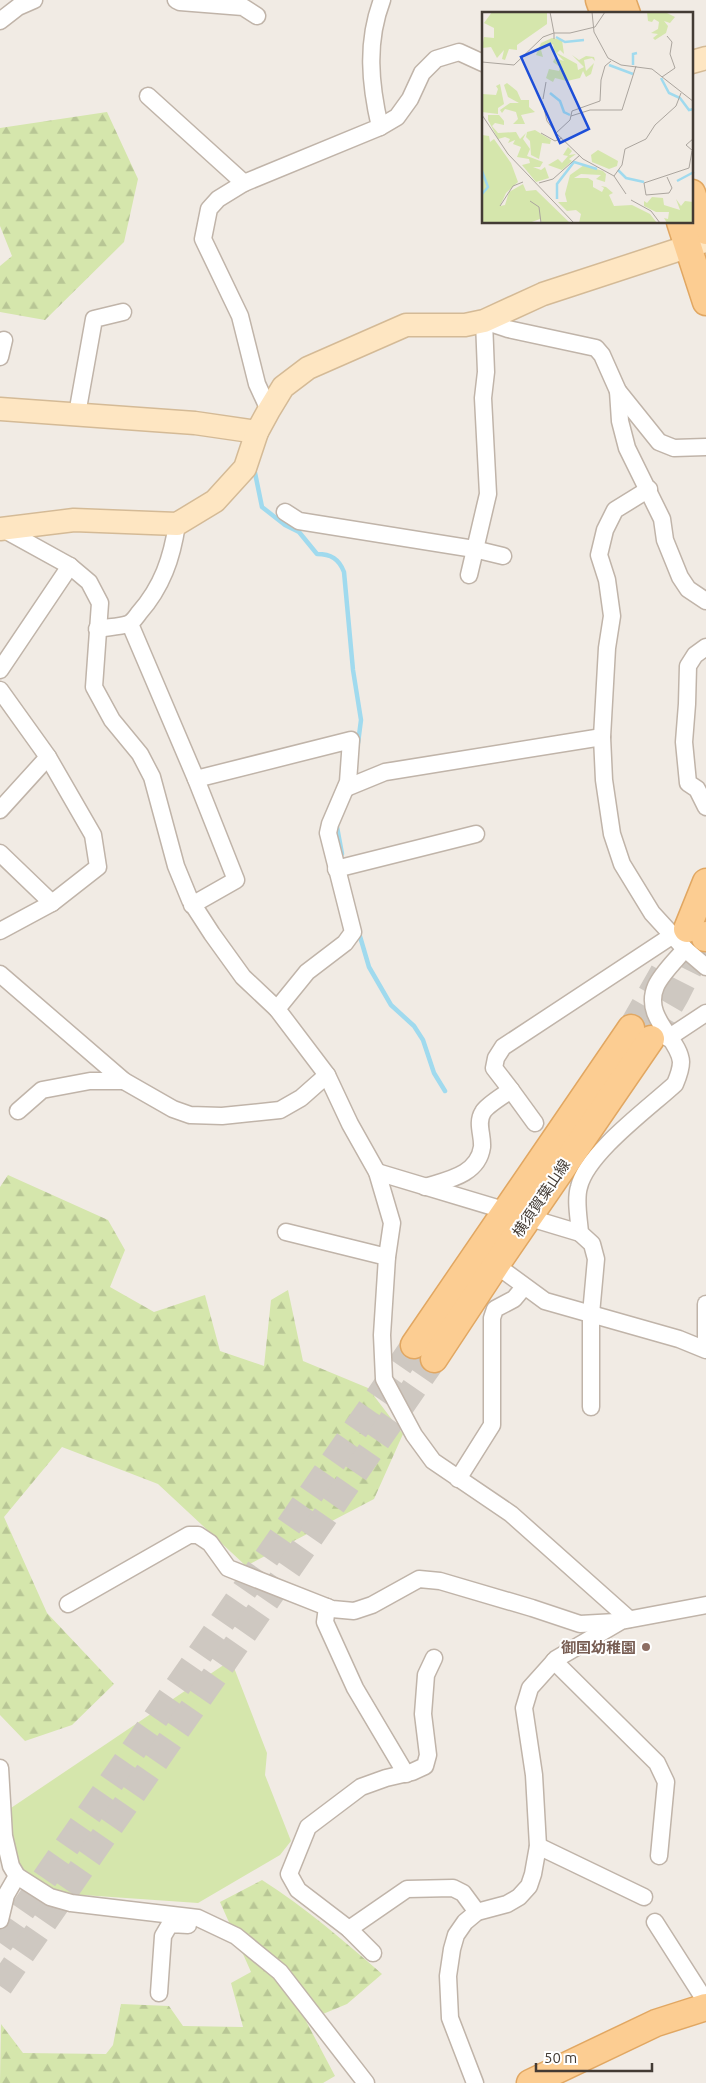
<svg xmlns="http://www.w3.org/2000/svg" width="706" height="2083" viewBox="0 0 706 2083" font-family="Ubuntu,'Noto Sans JP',sans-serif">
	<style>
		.grass { fill: #d5e6ac }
		.forest { fill: url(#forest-firs) }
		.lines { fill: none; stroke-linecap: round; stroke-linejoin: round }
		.stream { stroke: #a0daee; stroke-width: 4.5 }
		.primary-tunnel { stroke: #cec8c1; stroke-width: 26; stroke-dasharray: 26 13; stroke-linecap: butt }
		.street-casing { stroke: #c0b4a9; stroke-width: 19 }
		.secondary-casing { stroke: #d4ba96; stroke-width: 25 }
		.primary-casing { stroke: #e1a762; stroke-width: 29 }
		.street { stroke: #fff; stroke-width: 16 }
		.secondary { stroke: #fee6c2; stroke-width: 22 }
		.primary { stroke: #fccd92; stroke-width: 26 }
		.education-dot { fill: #8d6e63; stroke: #fff; stroke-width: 2 }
		.labels { text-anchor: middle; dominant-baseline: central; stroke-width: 4; stroke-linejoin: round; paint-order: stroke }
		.street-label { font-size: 15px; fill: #433b34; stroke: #fff }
		.education-label { font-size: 15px; font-weight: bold; fill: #785e54; stroke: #fff; text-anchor: end }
		.inset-river { fill: none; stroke: #a0daee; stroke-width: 2.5 }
		.inset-road { fill: none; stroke: #aba59e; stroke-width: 1 }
		.view { fill: #1d4ed8; fill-opacity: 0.15; stroke: #1d4ed8; stroke-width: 2.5 }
		.inset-edge { fill: none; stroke: #433b34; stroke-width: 2.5 }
	</style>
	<defs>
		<pattern id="forest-firs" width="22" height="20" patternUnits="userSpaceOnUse" patternTransform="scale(1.25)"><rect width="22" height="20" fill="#d5e6ac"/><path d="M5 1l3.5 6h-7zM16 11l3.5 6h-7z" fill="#b8c695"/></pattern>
	</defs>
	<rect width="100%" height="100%" fill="#f1ebe4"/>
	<!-- grass -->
	<polygon class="grass" points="231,1660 267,1753 265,1775 291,1841 280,1855 198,1903 54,1893 26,1875 14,1861 5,1812"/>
	<!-- forest -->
	<g class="forest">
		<polygon points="107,112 138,179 124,242 45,320 0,312 0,266 12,256 0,226 0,128"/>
		<polygon points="8,1175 108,1220 125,1250 110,1287 154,1312 205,1295 220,1351 264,1366 271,1300 288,1290 303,1361 368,1388 403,1434 374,1499 246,1566 158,1484 62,1447 4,1517 47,1613 114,1684 72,1725 25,1741 0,1715 0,1187"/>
		<path d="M262 1880C305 1907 344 1941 382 1974L347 2004 306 2021 335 2076 323 2083H0L1 2024 23 2053 106 2054 113 2045 121 2004 169 2006 183 2026 243 2027 231 1983 251 1972 220 1902Z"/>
	</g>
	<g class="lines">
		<!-- stream -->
		<g class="stream">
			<path d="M254 468 262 507 285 525 299 532 317 554C331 554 339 559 344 572L353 670 361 720 358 743"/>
			<polyline points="337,827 342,854"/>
			<polyline points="359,933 369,967 391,1005 414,1026 423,1040 434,1073 445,1091"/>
		</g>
		<!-- primary-tunnel -->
		<g class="primary-tunnel">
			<polyline points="631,1028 663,972"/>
			<polyline points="651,1039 676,996 705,938"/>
			<polyline points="0,1943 414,1345"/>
			<polyline points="0,1986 434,1359"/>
		</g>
		<!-- street casing -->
		<g class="street-casing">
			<g id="street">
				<polyline points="176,0 180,2 243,7 257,16"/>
				<polyline points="0,21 18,7 34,0"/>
				<polyline points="148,96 244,183"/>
				<polyline points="380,127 397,117 410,99 422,73 436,59 459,52 483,63"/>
				<polyline points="0,357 4,340"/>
				<polyline points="618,391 620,421 627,448 662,519 665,540 680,577 688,589 706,601"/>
				<path d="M269 410 257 384 240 316 203 239 209 209 218 199 244 183 380 127C370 84 366 42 382 0"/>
				<polyline points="77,414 94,319 123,312"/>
				<polyline points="649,489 615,510 605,530 599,555 607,580 612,616 607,648 602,737 604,780 612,834 622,864 652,913 685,949 706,967"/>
				<polyline points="285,512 299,521 474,549 503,556"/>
				<polyline points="3,529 70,566 89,582 100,603 94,687 112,720 140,754 152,777 176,866 190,900 212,934 243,977 277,1009 327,1075 350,1124 377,1172 392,1223 387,1257 382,1335 384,1379 414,1435 433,1461 511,1514 629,1619"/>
				<polyline points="469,575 488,494 483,398 486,372 484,321 508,329 596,348 602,355 618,391 659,442 674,448 706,447"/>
				<polyline points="130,624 196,779 236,880 192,905"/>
				<path d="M97 629C107 627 119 627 128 624 133 622 136 617 139 613 162 587 172 558 177 524"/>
				<polyline points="706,647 695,655 688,666 687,704 684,742 688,783 697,789 706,807"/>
				<polyline points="0,670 70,566"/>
				<polyline points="0,690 48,757 93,835 98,867 52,903 0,931"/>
				<polyline points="196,779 351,740 348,782 330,824 328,833 353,932 345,943 307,972 277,1009"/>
				<polyline points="346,788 385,772 602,737"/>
				<polyline points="0,810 48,757"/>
				<polyline points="0,853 52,903"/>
				<polyline points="336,869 476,834"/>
				<polyline points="0,974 124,1081 173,1109 190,1115 222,1116 280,1110 301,1098 327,1075"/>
				<polyline points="668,1038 706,1013"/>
				<polyline points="511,1090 494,1068 496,1058 503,1047 673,935"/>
				<polyline points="18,1111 42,1090 90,1081 124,1081"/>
				<polyline points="377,1172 580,1233"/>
				<path d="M425 1187C447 1180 478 1175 482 1147 483 1135 476 1123 483 1112 487 1105 504 1095 511 1090L535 1123"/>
				<polyline points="286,1232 387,1257"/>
				<polyline points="496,1265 545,1301 679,1339 706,1350"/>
				<polyline points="706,1304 706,1340"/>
				<path d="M591 1407V1314L596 1259 592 1244 580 1233C579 1219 575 1200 579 1187 587 1153 649 1108 675 1084 678 1077 681 1070 681 1062 680 1039 642 1018 656 986 662 973 676 960 685 949"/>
				<polyline points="458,1479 492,1425 492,1318 495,1309 514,1299 524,1287"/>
				<polyline points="68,1604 189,1535 198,1535 210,1543 228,1568 332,1609 354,1611 372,1605 419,1579 440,1581 532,1608 580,1624 616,1622"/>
				<polyline points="327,1607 325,1622 355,1688 406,1774"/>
				<polyline points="554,1661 657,1763 666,1782 659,1856"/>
				<polyline points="0,1768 4,1836 11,1866 17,1876 50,1897 71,1903 198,1918 236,1936 280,1972 366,2083"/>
				<polyline points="538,1846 644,1897"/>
				<polyline points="0,1920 6,1895 17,1876"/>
				<polyline points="655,1922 706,2002"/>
				<polyline points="349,1929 407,1889 453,1888 463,1893 477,1912"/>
				<polyline points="373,1953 349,1929 298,1890 289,1874 308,1827 361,1787 386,1778 412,1772 425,1766 428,1755 423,1714 426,1675 434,1658"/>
				<polyline points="159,1993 163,1936 170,1924 188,1925"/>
				<polyline points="475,2083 450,2018 448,1976 452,1949 456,1935 465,1922 477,1912 507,1904 519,1897 529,1886 533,1874 538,1846 534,1775 524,1708 530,1688 556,1659 621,1621 706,1605"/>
			</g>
		</g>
		<!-- secondary casing -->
		<g class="secondary-casing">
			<g id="secondary">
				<polyline points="692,62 706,58"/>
				<polyline points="0,409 195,423 257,432"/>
				<polyline points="0,529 74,520 177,524 215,501 245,468 257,432 269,410 283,387 308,368 406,325 465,325 484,321 543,294 705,241"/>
			</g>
		</g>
		<!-- primary casing -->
		<g class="primary-casing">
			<g id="primary">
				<polyline points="599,0 604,14"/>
				<polyline points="622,0 627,14"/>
				<polyline points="692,193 706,231"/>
				<polyline points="680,222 706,302"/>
				<polyline points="687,929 706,882"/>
				<polyline points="705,938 706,935"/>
				<polyline points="414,1345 631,1028"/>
				<polyline points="434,1359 496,1265 651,1039"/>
				<polyline points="530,2083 656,2023 706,2007"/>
			</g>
		</g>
		<!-- street -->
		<use href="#street" class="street"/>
		<!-- secondary -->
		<use href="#secondary" class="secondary"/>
		<!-- primary -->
		<use href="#primary" class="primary"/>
	</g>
	<!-- markers -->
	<circle class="education-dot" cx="646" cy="1647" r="5"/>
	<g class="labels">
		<!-- street labels -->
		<g class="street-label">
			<text transform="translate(541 1198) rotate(-56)">横須賀葉山線</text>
		</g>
		<!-- education labels -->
		<g class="education-label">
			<text x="636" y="1647">御国幼稚園</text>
		</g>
	</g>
	<!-- overview -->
	<g transform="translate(482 12)">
		<rect width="211" height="211" fill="#f1ebe4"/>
		<path d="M10 0H65V12L35 33V38L27 37 23 48 20 47 22 38 15 46 9 35 0 36 2 25 12 26V16L2 11ZM165 0 185 1 193 5 188 11 182 9 186 14 184 21 173 28 171 26 176 22 169 21 176 17 177 10 172 7 170 10 166 9ZM70 26 80 28 82 42 78 38 75 41 95 52 96 58 102 55 90 43 97 48 104 44 112 45 113 49 110 46 102 48 104 59 112 51 109 62 104 65 101 59 98 66 85 69 73 66 71 70 64 66 67 57 77 59 78 55 71 50 73 46 82 49 72 39 71 32 59 38 61 45 54 43 59 31ZM25 71 35 79 39 88H47V95L53 100 39 103 43 112H31L36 107 34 100 23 97 20 101 18 98 28 91H37L26 85 22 73ZM18 72 22 92 16 96V102L0 100V82L14 83 16 77 14 74ZM6 103H17L22 109V113L13 111 10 114 16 121 34 120 38 127 44 121 41 127 48 137 45 144 61 150 58 155H51L59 158 63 155 67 166 54 170 40 153 48 151 47 147 35 145 39 135 31 132 33 128 26 131 28 127 23 125 16 127 6 108ZM0 123 7 124 8 130 12 127 29 151 36 170 24 181 18 194 23 193 27 180 41 172 44 179 54 178 88 211H60L58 207 47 211H0ZM86 135 90 139 87 143 94 142 87 147 90 149 80 158 66 153 76 147 80 151 86 144 81 143ZM116 138 136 149 135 154 127 157 110 150 109 143ZM102 153 121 159 124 162 123 170 114 167 119 163 99 162 92 166H106L111 169V175L120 180 122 176 119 174 124 175 131 181 127 183 132 194 150 193 168 202 175 211H97L99 202 94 198 85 199 76 190H85L83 182 88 163ZM170 185 181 186 182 193 198 198 194 187 199 194 203 189 211 190V211H185L182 206 186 207 187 200H174L162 194V189L165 191Z" fill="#d5e6ac"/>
		<path d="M53 118 69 128 68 132 60 131 57 147 49 143 48 129 44 125 45 120Z" fill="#d5e6ac"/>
		<path class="inset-river" d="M74 25 83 30 102 28M127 53 151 62M151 53V42L155 41M179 66 187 81 198 86 207 98 212 97M68 81 78 89 82 100 88 103M136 158 144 166 162 170M0 159 6 175 0 182M195 169 212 160M75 187V172L92 150 115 157"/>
		<path class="inset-road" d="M68 0 72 21H88L113 15 123 0M110 0 112 20 126 46 139 53 170 57 212 90M0 50 32 53 61 25 72 21V27M180 65 193 56 188 42 190 30 185 24M61 87 64 70M61 92 65 109 74 121 101 147 132 164 144 182M0 103 26 142 92 211M89 104 108 98H140L154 54M59 121 73 129 80 126M74 121 88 108 90 99 118 89 119 68 123 54 129 49M211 139 204 133 212 126M132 164 140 153 143 137 164 127 173 113 194 94 199 81M185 165 190 176 187 181 164 183 162 171 207 156 210 139M57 171 71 167 98 143M149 188 169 199 178 211M48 189 57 195 59 211M18 194 31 174 41 170"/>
		<path class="view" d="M68 32 107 117 78 131 39 45Z"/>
		<rect width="211" height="211" class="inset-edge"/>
	</g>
	<!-- scale -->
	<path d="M536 2063v8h116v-8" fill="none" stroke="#433b34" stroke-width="2.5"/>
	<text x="544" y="2063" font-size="15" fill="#433b34" stroke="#ffffff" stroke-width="4" paint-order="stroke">50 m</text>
</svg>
